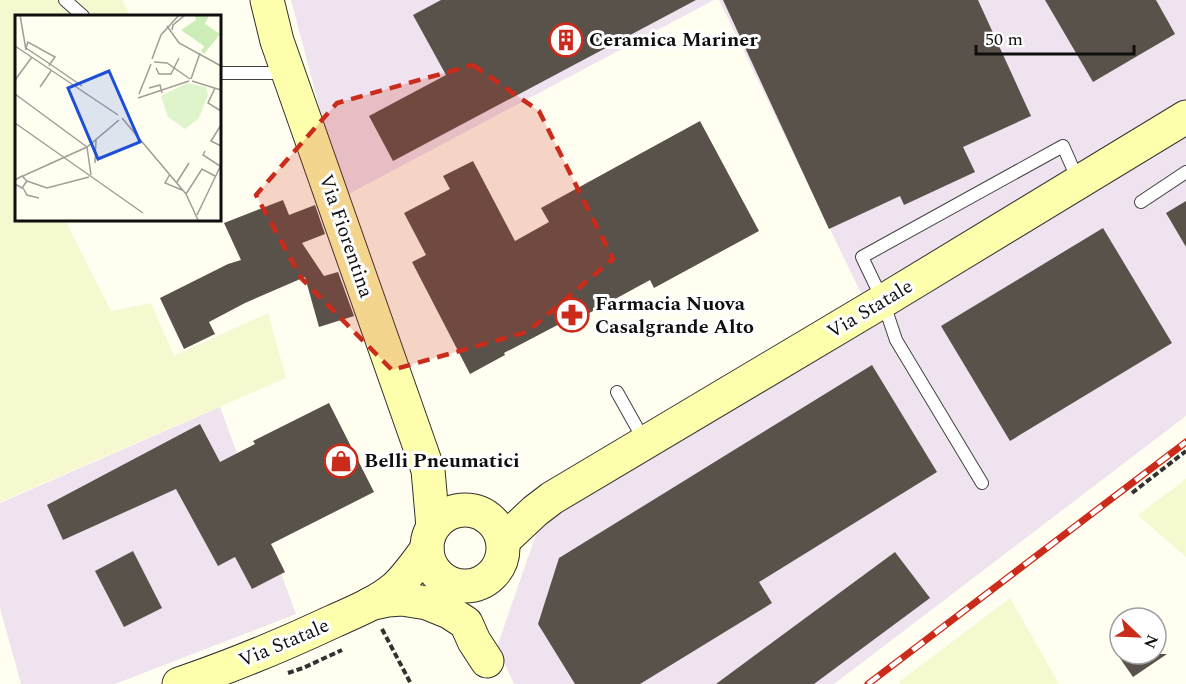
<svg xmlns="http://www.w3.org/2000/svg" width="1186" height="684" viewBox="0 0 1186 684" font-family="Spectral,serif">
	<style>
		.industrial { fill: #eee3ee }
		.farmland { fill: #f6f8cf }
		.building { fill: #59524a }
		.lines { fill: none; stroke-linecap: round; stroke-linejoin: round }
		.lane-casing { stroke: #424242; stroke-width: 14 }
		.secondary-casing { stroke: #313131; stroke-width: 35 }
		.path { stroke: #313131; stroke-width: 4; stroke-dasharray: 6 3; stroke-linecap: butt }
		.lane { stroke: #fff; stroke-width: 12 }
		.secondary { stroke: #fdffac; stroke-width: 33 }
		.rail-casing { stroke: #cb2b1b; stroke-width: 7 }
		.rail { stroke: #fff; stroke-width: 4.5; stroke-dasharray: 14; stroke-linecap: butt }
		.marked { fill: #cb2b1b; fill-opacity: 0.2; stroke: #cb2b1b; stroke-width: 4.5; stroke-dasharray: 12 8; stroke-linejoin: round }
		.labels { text-anchor: middle; dominant-baseline: central; stroke-width: 6; stroke-linejoin: round; paint-order: stroke }
		.poi-label { font-size: 20px; font-weight: bold; fill: #0f0f0f; stroke: #fff; text-anchor: start }
		.street-label { font-size: 20px; fill: #0f0f0f; stroke: #fff }
		.inset-road { fill: none; stroke: #9f9e97; stroke-width: 1.5 }
		.view { fill: #1d4ed8; fill-opacity: 0.15; stroke: #1d4ed8; stroke-width: 3 }
		.inset-edge { fill: none; stroke: #0f0f0f; stroke-width: 3 }
	</style>
	<rect width="100%" height="100%" fill="#fffef1"/>
	<!-- industrial -->
	<g class="industrial">
		<polygon points="291,0 714,0 343,197"/>
		<polygon points="719,0 1186,0 1186,416 834,684 514,684 497,647 542,517 874,320"/>
		<polygon points="220,407 296,614 115,684 21,684 0,608 0,503"/>
	</g>
	<!-- farmland -->
	<g class="farmland">
		<polygon points="0,0 122,0 130,16 16,16 16,219 66,219 65,220 111,311 151,303 174,356 268,313 286,378 0,502"/>
		<polygon points="1186,479 1186,557 1138,515"/>
		<polygon points="1010,598 1059,684 900,684 899,682"/>
	</g>
	<!-- building -->
	<g class="building">
		<polygon points="441,0 696,0 393,161 369,116 446,75 413,15"/>
		<polygon points="723,0 978,0 1031,116 963,147 975,172 904,205 900,196 829,229"/>
		<polygon points="1045,0 1156,0 1175,34 1093,82"/>
		<polygon points="700,121 759,231 654,288 650,280 571,323 569,319 504,353 505,355 470,374 412,262 426,255 404,213 450,189 443,176 473,161 515,241 549,222 541,208"/>
		<polygon points="283,200 289,215 315,205 325,234 302,243 324,276 338,272 354,316 319,327 305,277 245,303 209,322 215,334 184,349 160,298 228,264 241,260 224,223"/>
		<polygon points="1186,201 1186,247 1166,213"/>
		<polygon points="1103,228 1172,343 1010,441 941,326"/>
		<polygon points="872,365 937,472 759,582 772,603 640,684 575,684 538,624 559,558"/>
		<polygon points="329,403 374,492 271,544 285,572 252,589 235,557 218,566 176,489 63,540 47,505 200,424 220,462 255,444 253,441"/>
		<polygon points="133,551 162,608 124,627 95,571"/>
		<polygon points="895,552 930,598 814,684 716,684"/>
		<polygon points="1117,654 1167,654 1133,677"/>
	</g>
	<g class="lines">
		<!-- lane casing -->
		<g class="lane-casing">
			<g id="lane">
				<polyline points="65,0 83,16"/>
				<polyline points="219,73 287,73"/>
				<polyline points="1141,202 1186,172"/>
				<polyline points="617,392 645,442"/>
				<polyline points="982,483 896,340 883,301 862,257 1063,146 1078,180"/>
			</g>
		</g>
		<!-- secondary casing -->
		<g class="secondary-casing">
			<g id="secondary">
				<polyline points="267,0 277,41 428,470 433,527"/>
				<circle cx="465" cy="548" r="38"/>
				<polyline points="503,541 535,511 552,498 883,301 1186,117"/>
				<polyline points="370,604 388,600 402,599 427,603 449,612 466,623 474,641 487,661"/>
				<path d="M179 684C232 666 283 645 334 621 354 612 377 603 395 588 407 577 417 562 427 549"/>
			</g>
		</g>
		<!-- path -->
		<g class="path">
			<polyline points="1132,493 1186,451"/>
			<polyline points="382,629 411,684"/>
			<polyline points="288,673 303,668 342,650"/>
		</g>
		<!-- lane -->
		<use href="#lane" class="lane"/>
		<!-- secondary -->
		<use href="#secondary" class="secondary"/>
		<!-- rail casing -->
		<g class="rail-casing">
			<polyline id="rail" points="868,684 1186,442"/>
		</g>
		<!-- rail -->
		<use href="#rail" class="rail"/>
	</g>
	<!-- marked area -->
	<path class="marked" d="M473 65 539 111 613 259 527 332 392 370 301 278 256 195 337 103Z"/>
	<!-- icons -->
	<defs>
		<g id="building-ring" transform="scale(1.725)"><circle r="9.5" fill="#fff" stroke="#cb2b1b" stroke-width="1.5"/><path d="M-4-6H4V6H1V3H-1V6H-4ZM-2.5-4.3h1.7v1.8h-1.7ZM.8-4.3h1.7v1.8H.8ZM-2.5-1h1.7V.8h-1.7ZM.8-1h1.7V.8H.8Z" fill="#cb2b1b"/></g>
		<g id="pharmacy-ring" transform="scale(1.725)"><circle r="9.5" fill="#fff" stroke="#cb2b1b" stroke-width="1.5"/><path d="M-2-6h4v4h4v4h-4v4h-4v-4h-4v-4h4Z" fill="#cb2b1b"/></g>
		<g id="shop-ring" transform="scale(1.725)"><circle r="9.5" fill="#fff" stroke="#cb2b1b" stroke-width="1.5"/><path d="M-5-2.5h2.3a2.7 3.5 0 0 1 5.4 0H5L5.5 6h-11ZM-1.5-2.5h3a1.5 2.3 0 0 0-3 0Z" fill="#cb2b1b"/></g>
	</defs>
	<g fill-rule="evenodd">
		<use href="#building-ring" x="566" y="40"/>
		<use href="#pharmacy-ring" x="572" y="315"/>
		<use href="#shop-ring" x="341" y="461"/>
	</g>
	<g class="labels">
		<!-- poi labels -->
		<g class="poi-label">
			<text x="589" y="40">Ceramica Mariner</text>
			<text x="595" y="304">Farmacia Nuova<tspan x="595" dy="23">Casalgrande Alto</tspan></text>
			<text x="364" y="461">Belli Pneumatici</text>
		</g>
		<!-- street labels -->
		<g class="street-label">
			<text transform="translate(346 236) rotate(71)">Via Fiorentina</text>
			<text transform="translate(870 309) rotate(-31)">Via Statale</text>
			<text transform="translate(284 643) rotate(-23)">Via Statale</text>
		</g>
	</g>
	<!-- overview -->
	<g transform="translate(15 15)">
		<rect width="206" height="206" fill="#fffef1"/>
		<path d="M194 0 190 9 205 19 189 39 186 36 189 31 166 15 181 5 180 1Z" fill="#ccedb7"/>
		<path d="M172 68 191 72 193 80 184 103 170 114 153 102 146 81Z" fill="#dff4ca"/>
		<path class="inset-road" d="M5 0 11 35M152 11 164 28 206 51M157 15 158 10 170 0M0 31 103 100M137 44 146 20 164 0M139 47 152 48 175 64M34 51 35 49 40 42 13 27 11 33 35 49 67 71M141 53 144 59H156L164 43M176 64 185 38M0 65 17 42M177 66 206 75M25 72 36 56M134 73 145 70 147 78M200 73 193 88 206 96M0 79 72 132M124 79 136 49M123 83 174 66M107 103 171 179 183 205M0 108 128 198M206 110 196 126 206 131M72 132 76 160M190 136 188 140 205 151M80 148 81 125M155 159 150 168 167 175M8 161 72 132 104 105M0 165 7 161 12 166 7 173 0 169M12 166 32 173 74 162M162 167 174 148M8 173 12 180 24 183M171 179 187 154 200 161M182 200 206 150"/>
		<path class="view" d="M94 56 125 127 83 144 53 73Z"/>
		<rect width="206" height="206" class="inset-edge"/>
	</g>
	<!-- north arrow -->
	<g transform="translate(1138 636) rotate(113)"><circle r="28" fill="#ffffff" stroke="#9f9f9f" stroke-width="1.5"/>
	<path d="M0-4.5L10 22L0 15L-10 22Z" fill="#cb2b1b"/>
	<text y="-9" font-size="16" font-weight="bold" text-anchor="middle" fill="#0f0f0f">N</text>
	</g>
	<!-- scale -->
	<path d="M976 45v9h158v-9" fill="none" stroke="#0f0f0f" stroke-width="3"/>
	<text x="985" y="45" font-size="18" fill="#0f0f0f" stroke="#ffffff" stroke-width="4.5" paint-order="stroke">50 m</text>
</svg>
